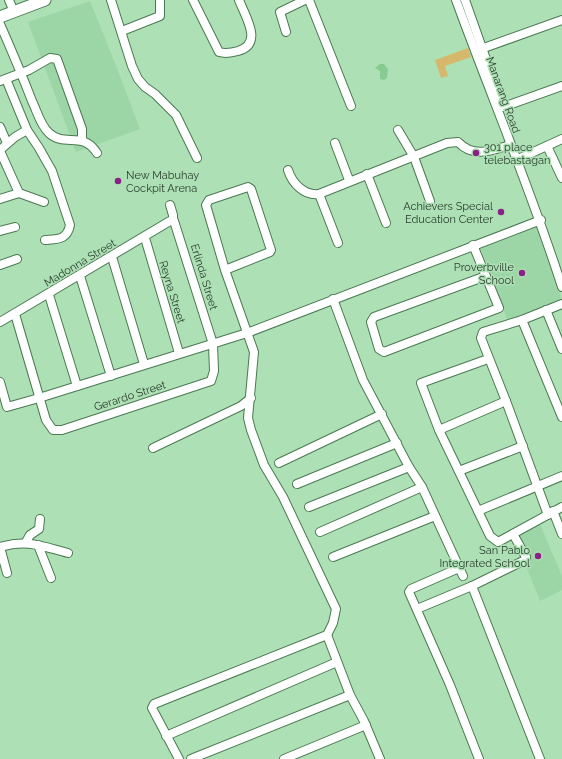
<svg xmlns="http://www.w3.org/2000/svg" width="562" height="759" viewBox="0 0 562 759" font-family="Raleway,sans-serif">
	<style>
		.built { fill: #9dd6a6 }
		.green { fill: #d6b86c }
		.water { fill: #86cc92 }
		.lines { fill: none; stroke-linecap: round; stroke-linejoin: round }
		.minor-casing { stroke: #4a7952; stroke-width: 10 }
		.highway-casing { stroke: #4a7952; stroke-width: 13 }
		.minor { stroke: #fff; stroke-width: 8 }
		.highway { stroke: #fff; stroke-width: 11 }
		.poi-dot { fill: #892187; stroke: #aee0b5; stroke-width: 1.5 }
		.labels { text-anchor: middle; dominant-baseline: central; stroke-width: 3; stroke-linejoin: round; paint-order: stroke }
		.street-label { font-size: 11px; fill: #293e2d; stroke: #aee0b5 }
		.poi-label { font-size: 11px; fill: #293e2d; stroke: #aee0b5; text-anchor: end }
	</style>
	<rect width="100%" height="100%" fill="#aee0b5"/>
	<!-- built -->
	<g class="built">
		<polygon points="90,1 117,68 140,129 76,152 28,22"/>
		<polygon points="539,226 562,301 508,322 481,248"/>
		<polygon points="540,524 562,576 562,590 540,601 514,536"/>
	</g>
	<!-- green -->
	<polygon class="green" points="468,48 471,57 445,66 448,76 441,78 435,60"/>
	<!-- water -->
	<polygon class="water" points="380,64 384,64 388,69 387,78 384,80 380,79 380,71 375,68"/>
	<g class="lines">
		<!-- minor casing -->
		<g class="minor-casing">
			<g id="minor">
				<polyline points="9,0 14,12"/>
				<polyline points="111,0 132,66 138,79 145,87 155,94 176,115 197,158"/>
				<path d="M193 0 219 52C226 54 231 53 238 51 264 44 245 16 239 0"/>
				<polyline points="309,0 351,106"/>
				<path d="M456 0C491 96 531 190 562 287"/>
				<polyline points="465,0 503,107 562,86"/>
				<path d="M0 24C11 49 22 75 32 101 37 111 40 125 49 133 65 148 82 130 97 153"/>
				<polyline points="122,31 160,16 160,0"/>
				<polyline points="286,32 280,12 305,0"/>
				<polyline points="481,49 562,20"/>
				<path d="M6 79 27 130 39 148 52 171 70 225C67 240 58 239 45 240"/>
				<polyline points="0,81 29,70 50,58 57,59 82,129 82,140"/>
				<polyline points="0,127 7,143"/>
				<polyline points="398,130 414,157 430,201"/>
				<polyline points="335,143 349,180"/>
				<polyline points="547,146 562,178"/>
				<polyline points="0,150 15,137 27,130"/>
				<polyline points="0,151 19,193 44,202"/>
				<polyline points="516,160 562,139"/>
				<path d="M288 170C292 183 304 196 319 194L447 143 458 142C473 158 491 151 510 145"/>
				<polyline points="367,174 386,223"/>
				<polyline points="319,194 338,243"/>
				<polyline points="0,199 19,193"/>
				<polyline points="170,205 173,215 173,221"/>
				<polyline points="0,231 15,227"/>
				<polyline points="145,238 179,353"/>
				<polyline points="473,245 499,308 384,352 379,349 371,322 374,317 486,276"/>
				<polyline points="112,257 144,364"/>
				<polyline points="0,265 17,259"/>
				<polyline points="80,276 111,376"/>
				<polyline points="49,295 77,386"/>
				<polyline points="333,299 363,380 409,467 422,487 463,576"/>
				<polyline points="546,310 562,349"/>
				<polyline points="522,320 562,417"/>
				<polyline points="0,322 170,221 174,221 213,344 214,371 211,381 62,430 53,430 46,420 15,314"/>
				<polyline points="488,359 421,383 439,430 478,511 490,536 498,542 562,507"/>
				<polyline points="0,382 7,407 39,398 247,333 541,220"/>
				<polyline points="439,430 506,401"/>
				<polyline points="153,448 241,406 251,398"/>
				<polyline points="279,463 382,414"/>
				<polyline points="459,471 523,446"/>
				<polyline points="297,484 397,443"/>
				<polyline points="309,507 409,467"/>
				<polyline points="478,511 562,476"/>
				<polyline points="553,511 562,534"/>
				<polyline points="548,515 506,401 481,338 483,332 522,320 562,304"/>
				<polyline points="320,532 422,487"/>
				<polyline points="26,542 30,535 39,529 40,519"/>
				<polyline points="38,545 51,578"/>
				<path d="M0 547C28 539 41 546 68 553"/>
				<polyline points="0,547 7,573"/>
				<polyline points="333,557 435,516"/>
				<polyline points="459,568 411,589 409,592 450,685 479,759"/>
				<polyline points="472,586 540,759"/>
				<polyline points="417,609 472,586 525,560 526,557 513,534"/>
				<polyline points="327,635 350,695 364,721 380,759"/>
				<polyline points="166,736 337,662"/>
				<polyline points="179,759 152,708 154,704 327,635 333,623 336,609 283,497 264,465 251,430 248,418 254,352 225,270 206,205 209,200 248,187 251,189 271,250 270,252 225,270"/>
				<polyline points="191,759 350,695"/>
				<polyline points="284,759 366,725"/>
			</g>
		</g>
		<!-- highway casing -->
		<g class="highway-casing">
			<polyline id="highway" points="0,17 45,0"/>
		</g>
		<!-- minor -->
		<use href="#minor" class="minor"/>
		<!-- highway -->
		<use href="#highway" class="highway"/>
	</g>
	<!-- markers -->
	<g class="poi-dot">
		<circle cx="476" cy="153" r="4"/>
		<circle cx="118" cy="181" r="4"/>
		<circle cx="501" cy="212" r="4"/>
		<circle cx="522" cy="273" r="4"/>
		<circle cx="538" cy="556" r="4"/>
	</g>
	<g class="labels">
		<!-- street labels -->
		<g class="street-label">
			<text transform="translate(503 95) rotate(70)">Manarang Road</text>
			<text transform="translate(80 263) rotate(-31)">Madonna Street</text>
			<text transform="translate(204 277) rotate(73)">Erlinda Street</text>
			<text transform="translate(172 292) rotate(73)">Reyna Street</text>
			<text transform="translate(130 396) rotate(-18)">Gerardo Street</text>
		</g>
		<!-- poi labels -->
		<g class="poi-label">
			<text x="484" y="147" text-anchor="start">301 place<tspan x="484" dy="13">telebastagan</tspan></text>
			<text x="126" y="175" text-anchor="start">New Mabuhay<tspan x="126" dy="13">Cockpit Arena</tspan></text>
			<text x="493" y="206">Achievers Special<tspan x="493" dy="13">Education Center</tspan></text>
			<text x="514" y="267">Proverbville<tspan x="514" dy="13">School</tspan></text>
			<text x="530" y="550">San Pablo<tspan x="530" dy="13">Integrated School</tspan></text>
		</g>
	</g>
</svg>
